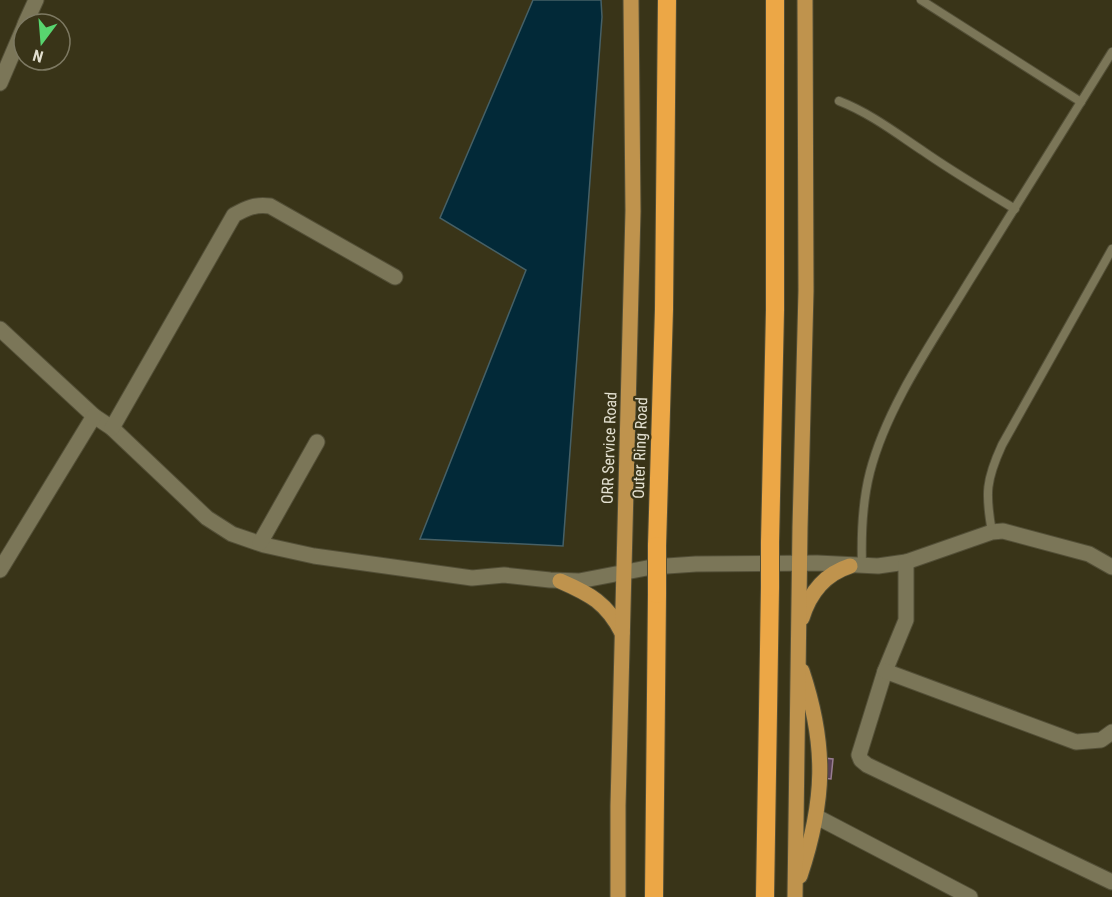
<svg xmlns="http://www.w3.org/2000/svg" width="1112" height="897" viewBox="0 0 1112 897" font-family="'Roboto Condensed',sans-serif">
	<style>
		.water { fill: #022938; stroke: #466066; stroke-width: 1.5 }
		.building { fill: #584053; stroke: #987d92; stroke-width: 1.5 }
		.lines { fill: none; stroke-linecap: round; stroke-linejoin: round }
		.lane-casing { stroke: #534f37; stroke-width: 10 }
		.street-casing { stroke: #534f37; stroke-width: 17 }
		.primary-casing { stroke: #534f37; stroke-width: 17 }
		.highway-casing { stroke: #534f37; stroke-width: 20 }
		.lane { stroke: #7b7658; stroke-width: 8 }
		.street { stroke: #7b7658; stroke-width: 15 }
		.primary { stroke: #bf934d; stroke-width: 15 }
		.highway { stroke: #eca746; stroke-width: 18 }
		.highway-bridge-casing { stroke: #534f37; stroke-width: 20; stroke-linecap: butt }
		.highway-bridge { stroke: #eca746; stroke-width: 18 }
		.labels { text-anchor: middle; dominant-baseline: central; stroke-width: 4.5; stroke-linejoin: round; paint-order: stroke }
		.street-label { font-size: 16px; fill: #e3e0d0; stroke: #393418 }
	</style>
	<rect width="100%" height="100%" fill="#393418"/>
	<!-- water -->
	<polygon class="water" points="533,0 601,0 602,17 563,546 420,539 526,270 440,218"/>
	<!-- building -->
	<polygon class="building" points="824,758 833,759 831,779 822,778"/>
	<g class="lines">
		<!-- lane casing -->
		<g class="lane-casing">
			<g id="lane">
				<polyline points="921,0 1081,102"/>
				<path d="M839 101C870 113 896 133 923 151 953 172 984 190 1015 209"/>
				<path d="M992 532C985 493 986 480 1002 445L1112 249"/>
				<path d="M862 566C861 534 862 503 870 472 887 406 933 341 968 283 1016 206 1064 129 1112 52"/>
			</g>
		</g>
		<!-- street casing -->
		<g class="street-casing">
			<g id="street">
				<polyline points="25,24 36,0"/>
				<polyline points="0,83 24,27"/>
				<polyline points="0,329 94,416 112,428 207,518 232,534 264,545 314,556 472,578 504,575 550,580 579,581 652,567 696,564 817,563 878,566 906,562 992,532 1003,531 1089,554 1112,567"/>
				<path d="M112 428 234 215C247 208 255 204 270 206L395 277"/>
				<polyline points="260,543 317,442"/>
				<polyline points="906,562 906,620 885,671 859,755 861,760 867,765 1112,882"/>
				<polyline points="0,570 94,416"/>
				<polyline points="885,671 1076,742 1101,740 1112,732"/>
				<polyline points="817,817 970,897"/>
			</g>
		</g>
		<!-- primary casing -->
		<g class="primary-casing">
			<g id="primary">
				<path d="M560 581C590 594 607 603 622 633"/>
				<path d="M802 618C810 592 825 574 850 566"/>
				<path d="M800 876C825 801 827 746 802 671"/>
				<polyline points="618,897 618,806 633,211 631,0"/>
				<polyline points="795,897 800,528 806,291 805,0"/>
			</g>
		</g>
		<!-- highway casing -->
		<g class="highway-casing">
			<g id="highway">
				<polyline points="770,543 775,310 775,0"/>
				<polyline points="657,546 664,309 667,0"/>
				<polyline points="654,897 657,594"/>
				<polyline points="765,897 770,587"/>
			</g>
		</g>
		<!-- lane -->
		<use href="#lane" class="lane"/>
		<!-- street -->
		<use href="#street" class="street"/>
		<!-- primary -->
		<use href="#primary" class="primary"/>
		<!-- highway -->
		<use href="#highway" class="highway"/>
		<!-- highway-bridge casing -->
		<g class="highway-bridge-casing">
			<g id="highway-bridge">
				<polyline points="770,587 770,543"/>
				<polyline points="657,594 657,546"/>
			</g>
		</g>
		<!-- highway-bridge -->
		<use href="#highway-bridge" class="highway-bridge"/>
	</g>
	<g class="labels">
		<!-- street labels -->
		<g class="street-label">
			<text transform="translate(609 448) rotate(-88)">ORR Service Road</text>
			<text transform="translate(640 448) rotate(-88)">Outer Ring Road</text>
		</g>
	</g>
	<!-- north arrow -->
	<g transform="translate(42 42) rotate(196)"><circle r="28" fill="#393418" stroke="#7d7962" stroke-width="1.5"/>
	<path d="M0-4.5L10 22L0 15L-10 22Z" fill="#58d56f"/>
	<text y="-9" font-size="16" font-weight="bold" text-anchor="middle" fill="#e3e0d0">N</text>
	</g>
</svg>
